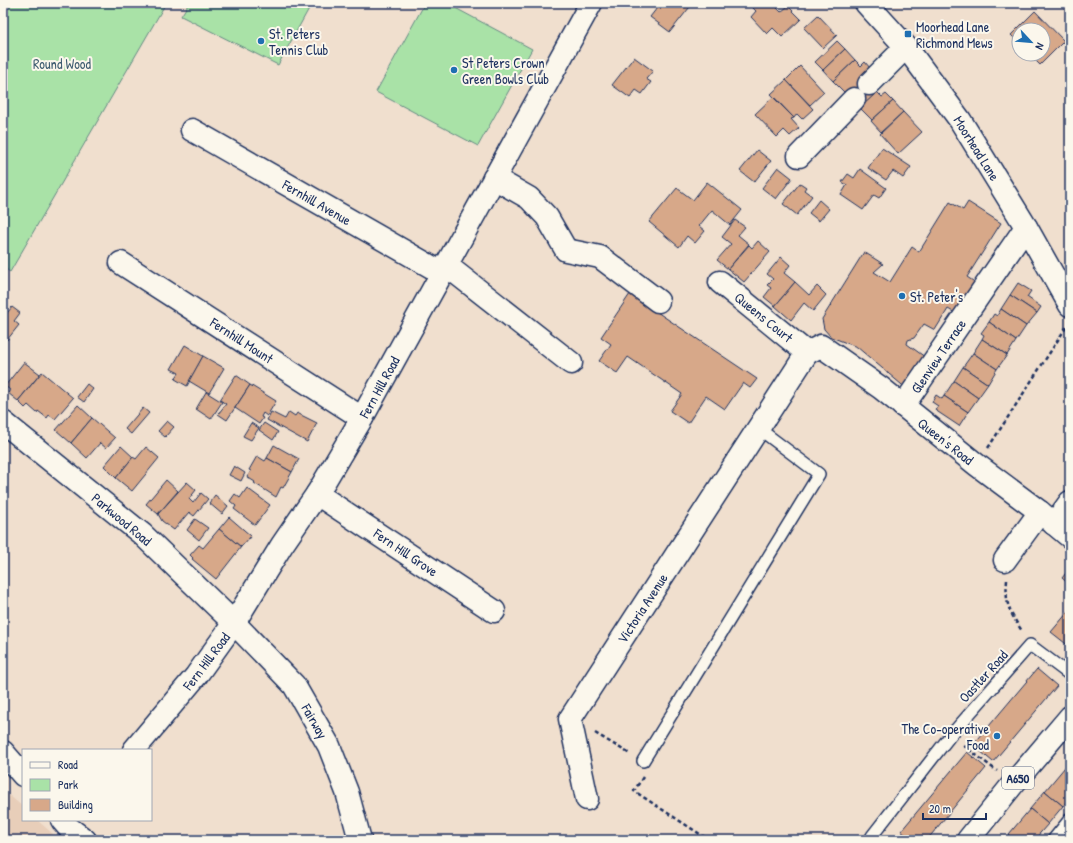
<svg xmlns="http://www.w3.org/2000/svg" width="1073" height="843" viewBox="0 0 1073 843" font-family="'Patrick Hand',sans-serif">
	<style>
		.built { fill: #e8ceb9 }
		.green { fill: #a9e2a7; stroke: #628882 }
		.building { fill: #d7a889; stroke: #1b2f5e }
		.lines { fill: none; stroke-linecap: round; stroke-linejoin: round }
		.service-casing { stroke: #1b2f5e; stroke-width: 14 }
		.minor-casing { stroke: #1b2f5e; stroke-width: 25 }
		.tertiary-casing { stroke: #1b2f5e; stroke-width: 25 }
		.trunk-casing { stroke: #1b2f5e; stroke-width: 25 }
		.path { stroke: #1b2f5e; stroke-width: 2.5; stroke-dasharray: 4 3; stroke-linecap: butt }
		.service { stroke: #fbf7ec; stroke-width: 11 }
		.minor { stroke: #fbf7ec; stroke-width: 22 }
		.tertiary { stroke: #fbf7ec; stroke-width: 22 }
		.trunk { stroke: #fbf7ec; stroke-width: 22 }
		.poi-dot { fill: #1f6fb2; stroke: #fbf7ec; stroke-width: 1.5 }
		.labels { text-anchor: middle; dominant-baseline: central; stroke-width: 4; stroke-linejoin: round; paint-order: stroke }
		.shield { fill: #fbf7ec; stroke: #5e6b89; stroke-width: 1 }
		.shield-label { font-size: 13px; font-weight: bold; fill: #1b2f5e }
		.poi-label { font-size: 14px; fill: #1b2f5e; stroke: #fbf7ec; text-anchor: start }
		.park-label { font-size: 14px; fill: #3e5c70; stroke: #fbf7ec }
		.street-label { font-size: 14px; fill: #1b2f5e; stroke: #fbf7ec }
	</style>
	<rect width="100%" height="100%" fill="#f0dfce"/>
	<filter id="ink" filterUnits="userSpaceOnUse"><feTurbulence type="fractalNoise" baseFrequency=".025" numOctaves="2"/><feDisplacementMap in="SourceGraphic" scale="8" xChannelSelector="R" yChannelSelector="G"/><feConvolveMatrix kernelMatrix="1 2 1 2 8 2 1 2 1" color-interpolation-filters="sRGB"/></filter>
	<g filter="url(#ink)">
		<!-- built -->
		<polygon class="built" points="3,790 23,807 23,820 37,820 53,834 49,840 3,840"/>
		<!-- green -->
		<g class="green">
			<polygon points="3,3 166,3 10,272 3,267"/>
			<polygon points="189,3 312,3 278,65 181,16"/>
			<polygon points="425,3 446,3 532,49 478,146 376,92"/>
		</g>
		<!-- building -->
		<g class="building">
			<polygon points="661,3 693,3 670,32 650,17"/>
			<polygon points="748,3 779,3 781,5 777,8 781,12 788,6 801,19 782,37 773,28 767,34 751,17 756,11"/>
			<polygon points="1035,11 1064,41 1040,65 1029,54 1043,54 1043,30 1019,30 1019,43 1011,35"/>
			<polygon points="818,15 837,35 823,48 804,28"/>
			<polygon points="837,41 845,49 823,70 815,62"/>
			<polygon points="845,49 855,60 833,81 823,70"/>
			<polygon points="634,57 653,71 646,79 651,82 642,94 636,90 630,98 612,85"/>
			<polygon points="855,60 861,66 865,62 870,68 862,76 877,92 862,107 846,91 844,92 833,81"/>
			<polygon points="800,66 824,92 810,105 786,80"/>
			<polygon points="786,80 813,109 802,119 797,114 794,118 771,94"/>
			<polygon points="877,92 882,97 886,94 893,101 872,120 860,108"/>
			<polygon points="773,97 794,118 791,119 799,128 790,136 784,130 777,137 755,114"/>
			<polygon points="893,101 903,112 881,132 871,121"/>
			<polygon points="903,112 922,132 898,154 880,134"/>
			<polygon points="882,148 911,167 903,178 893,171 886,180 868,168"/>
			<polygon points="757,150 771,161 754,182 740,171"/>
			<polygon points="778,167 792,178 776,199 762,188"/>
			<polygon points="860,169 886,188 879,198 874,195 863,210 841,195 847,185 842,182 848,174 854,178"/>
			<polygon points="707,182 742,210 730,225 712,210 699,226 705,231 695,243 687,236 679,247 649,222 677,188 693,200"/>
			<polygon points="800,183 806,187 804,190 812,196 797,215 783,204"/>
			<polygon points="819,200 829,209 819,221 809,213"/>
			<polygon points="950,202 963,210 968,202 1001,223 967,277 976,283 957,314 948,309 935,330 924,324 914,338 908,340 907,344 929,360 908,390 857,347 831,337 824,329 822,319 864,252 883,264 874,272 890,282 912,247 919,252"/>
			<polygon points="735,220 745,227 738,235 749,244 728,269 717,260 731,244 722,237"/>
			<polygon points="758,241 770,252 744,282 728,269 749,245 752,248"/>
			<polygon points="781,257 790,265 784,273 795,282 775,306 764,297 771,288 767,285 773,279 767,274"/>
			<polygon points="795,282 809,295 817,286 826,295 813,311 804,303 791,320 775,306"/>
			<polygon points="1018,283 1031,291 1027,297 1041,307 1037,313 1010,295"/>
			<polygon points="630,294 757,379 750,388 743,383 725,409 706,396 688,423 670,411 682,394 628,357 617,373 599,361 611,344 601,337"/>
			<polygon points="1010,295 1037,313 1026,326 1001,309"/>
			<polygon points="12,307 20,313 14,321 19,325 7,340 3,337 3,318"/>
			<polygon points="1001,309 1026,326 1016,341 989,322 994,314 997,316"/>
			<polygon points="989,322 1016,341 1007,355 982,339 984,335 981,333"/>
			<polygon points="982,339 1007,355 997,369 973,353"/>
			<polygon points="185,345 203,356 187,386 175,379 179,373 171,369"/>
			<polygon points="973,353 997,369 988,384 963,367"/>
			<polygon points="203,356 224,368 209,393 189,381"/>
			<polygon points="24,362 40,374 18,401 8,393 10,390 5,386"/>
			<polygon points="963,367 988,384 978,398 954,381"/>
			<polygon points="42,372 73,398 55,419 49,415 47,418 38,411 37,413 28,405 25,408 18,401"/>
			<polygon points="236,375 250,385 227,420 218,414 226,404 220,400"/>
			<polygon points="954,381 978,398 968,412 944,396"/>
			<polygon points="87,384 93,389 84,402 77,397"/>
			<polygon points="250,385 276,401 267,416 263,413 261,417 263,418 259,424 235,408"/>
			<polygon points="206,392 222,402 211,419 196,409"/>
			<polygon points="936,395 942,399 944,396 968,412 959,426 935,410 938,406 932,402"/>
			<polygon points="78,405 92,418 71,443 56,430"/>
			<polygon points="143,408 149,413 131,434 125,429"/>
			<polygon points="271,412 285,419 289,412 295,416 297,413 317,423 307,442 267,420"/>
			<polygon points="92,418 115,438 106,448 100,443 87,458 71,443"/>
			<polygon points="167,421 174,427 165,437 158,431"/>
			<polygon points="251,423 259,428 251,440 243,436"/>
			<polygon points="264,423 278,432 273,440 259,430"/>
			<polygon points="274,445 299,459 292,472 267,458"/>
			<polygon points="121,446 133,457 116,478 104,466"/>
			<polygon points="146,447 159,458 132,491 116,478 133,457 136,459"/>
			<polygon points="257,456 265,461 267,458 292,472 283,488 281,487 276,497 254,483 255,482 247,477 251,471 249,470"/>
			<polygon points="234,466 245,473 241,481 229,475"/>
			<polygon points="166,480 178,491 158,514 146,504"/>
			<polygon points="187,482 196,490 189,499 193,503 201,493 208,499 194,516 189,512 174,530 162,521 158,514"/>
			<polygon points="247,488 270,505 255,525 234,509 236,506 230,501 235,494 240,498"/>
			<polygon points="215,495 228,506 222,514 209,503"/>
			<polygon points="229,517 251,536 241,547 219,529"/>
			<polygon points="195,519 208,528 199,540 187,530"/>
			<polygon points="219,529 241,547 216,579 192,559 193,558 190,555 199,545 203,548"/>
			<polygon points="1070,568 1070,585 1062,578"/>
			<polygon points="1068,612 1070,613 1070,647 1051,632"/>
			<polygon points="1037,669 1057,686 993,762 973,745"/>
			<polygon points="967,752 986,768 927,840 912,840 901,831"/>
			<polygon points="1070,761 1070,798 1063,806 1045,791"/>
			<polygon points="1045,791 1063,806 1048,824 1030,809"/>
			<polygon points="1030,809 1048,824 1034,840 1004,840"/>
		</g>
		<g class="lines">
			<!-- service casing -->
			<g class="service-casing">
				<g id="service">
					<polyline points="643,761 819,474 758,428"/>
					<polyline points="876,840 872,836 950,736 1030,645 1070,675"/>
					<polyline points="1053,840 1070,819"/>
				</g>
			</g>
			<!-- minor casing -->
			<g class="minor-casing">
				<g id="minor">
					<polyline points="869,84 906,47"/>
					<polyline points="192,130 442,273"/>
					<polyline points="799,156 854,99"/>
					<polyline points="494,178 529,198 547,217 566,250 600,257 658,301"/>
					<polyline points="121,263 362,418"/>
					<polyline points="446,265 571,363"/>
					<polyline points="720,282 807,353"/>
					<polyline points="903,406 1026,227"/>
					<polyline points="3,422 142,534 234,623 294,685 329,746 347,792 360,840"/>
					<polyline points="317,494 494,611"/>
					<polyline points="1054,524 1070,502"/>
					<polyline points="1005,560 1040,512"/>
					<polyline points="134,750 196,676 234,623 282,545 317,494 362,418 591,3"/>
					<polyline points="3,752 23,775"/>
					<polyline points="587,799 570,719 807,353 821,346 881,388 977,465 1040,512 1070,537"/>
					<polyline points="62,820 69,828 85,840"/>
				</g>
			</g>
			<!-- tertiary casing -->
			<g class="tertiary-casing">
				<polyline id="tertiary" points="866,3 906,47 960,120 1026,227 1070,305"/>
			</g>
			<!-- trunk casing -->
			<g class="trunk-casing">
				<polyline id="trunk" points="968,840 1013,784 1070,717"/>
			</g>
			<!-- path -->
			<g class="path">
				<polyline points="988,448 1067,326"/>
				<path d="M1007 580C1005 605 1009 611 1022 631"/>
				<polyline points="595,733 630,754"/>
				<polyline points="963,745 997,771"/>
				<polyline points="643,777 634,791 709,840"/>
			</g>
			<!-- service -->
			<use href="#service" class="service"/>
			<!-- minor -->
			<use href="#minor" class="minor"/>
			<!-- tertiary -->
			<use href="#tertiary" class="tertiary"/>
			<!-- trunk -->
			<use href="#trunk" class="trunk"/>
		</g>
	</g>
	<!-- markers -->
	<g class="poi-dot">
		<rect x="904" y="30" width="8" height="8" rx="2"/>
		<circle cx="261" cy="41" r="4"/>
		<circle cx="454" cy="70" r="4"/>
		<circle cx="902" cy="296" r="4"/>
		<circle cx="997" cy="736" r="4"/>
	</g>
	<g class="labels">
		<!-- shield labels -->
		<rect class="shield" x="1002" y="767" width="32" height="22" rx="3"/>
		<g class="shield-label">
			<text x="1018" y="778">A650</text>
		</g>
		<!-- poi labels -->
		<g class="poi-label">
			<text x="916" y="26">Moorhead Lane<tspan x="916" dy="16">Richmond Mews</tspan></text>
			<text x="269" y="33">St. Peters<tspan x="269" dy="16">Tennis Club</tspan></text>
			<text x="462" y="62">St Peters Crown<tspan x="462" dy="16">Green Bowls Club</tspan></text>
			<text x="910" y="296">St. Peter's</text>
			<text x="989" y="728" text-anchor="end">The Co-operative<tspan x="989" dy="16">Food</tspan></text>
		</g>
		<!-- park labels -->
		<g class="park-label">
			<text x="62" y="63">Round Wood</text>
		</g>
		<!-- street labels -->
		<g class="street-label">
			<text transform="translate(977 148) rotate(58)">Moorhead Lane</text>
			<text transform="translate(317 202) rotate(30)">Fernhill Avenue</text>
			<text transform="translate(764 317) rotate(39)">Queens Court</text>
			<text transform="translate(242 340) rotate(33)">Fernhill Mount</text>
			<text transform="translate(938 356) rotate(-56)">Glenview Terrace</text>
			<text transform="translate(379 387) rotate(-61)">Fern Hill Road</text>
			<text transform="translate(946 441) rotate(38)">Queen's Road</text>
			<text transform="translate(122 519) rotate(40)">Parkwood Road</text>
			<text transform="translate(406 552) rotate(34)">Fern Hill Grove</text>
			<text transform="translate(642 608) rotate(-57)">Victoria Avenue</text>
			<text transform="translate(206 661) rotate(-53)">Fern Hill Road</text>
			<text transform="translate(983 676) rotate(-48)">Oastler Road</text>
			<text transform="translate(315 721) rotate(60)">Fairway</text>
		</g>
	</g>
	<!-- margin -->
	<rect width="1073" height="843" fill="none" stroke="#fbf7ec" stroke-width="16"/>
	<rect x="8" y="8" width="1057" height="827" fill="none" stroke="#1b2f5e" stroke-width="1.5" filter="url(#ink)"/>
	<!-- legend -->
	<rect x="22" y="749" width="130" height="72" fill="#fbf7ec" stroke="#a1a7b3"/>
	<rect x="30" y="762" width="20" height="6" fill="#fbf7ec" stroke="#a1a7b3"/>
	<text x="58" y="769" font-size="12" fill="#1b2f5e">Road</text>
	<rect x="30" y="779" width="20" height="12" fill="#a9e2a7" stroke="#a1a7b3"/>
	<text x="58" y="789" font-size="12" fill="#1b2f5e">Park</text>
	<rect x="30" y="799" width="20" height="12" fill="#d7a889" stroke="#a1a7b3"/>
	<text x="58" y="809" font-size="12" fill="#1b2f5e">Building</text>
	<!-- north arrow -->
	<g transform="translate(1031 42) rotate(116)"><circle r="19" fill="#fbf7ec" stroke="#a1a7b3"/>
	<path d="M0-3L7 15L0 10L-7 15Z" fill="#1f6fb2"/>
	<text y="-6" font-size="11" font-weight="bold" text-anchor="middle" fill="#1b2f5e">N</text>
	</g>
	<!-- scale -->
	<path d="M923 813v6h63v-6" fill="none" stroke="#1b2f5e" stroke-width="2"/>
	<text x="929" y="813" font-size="12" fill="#1b2f5e" stroke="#fbf7ec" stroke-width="3" paint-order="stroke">20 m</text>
</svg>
